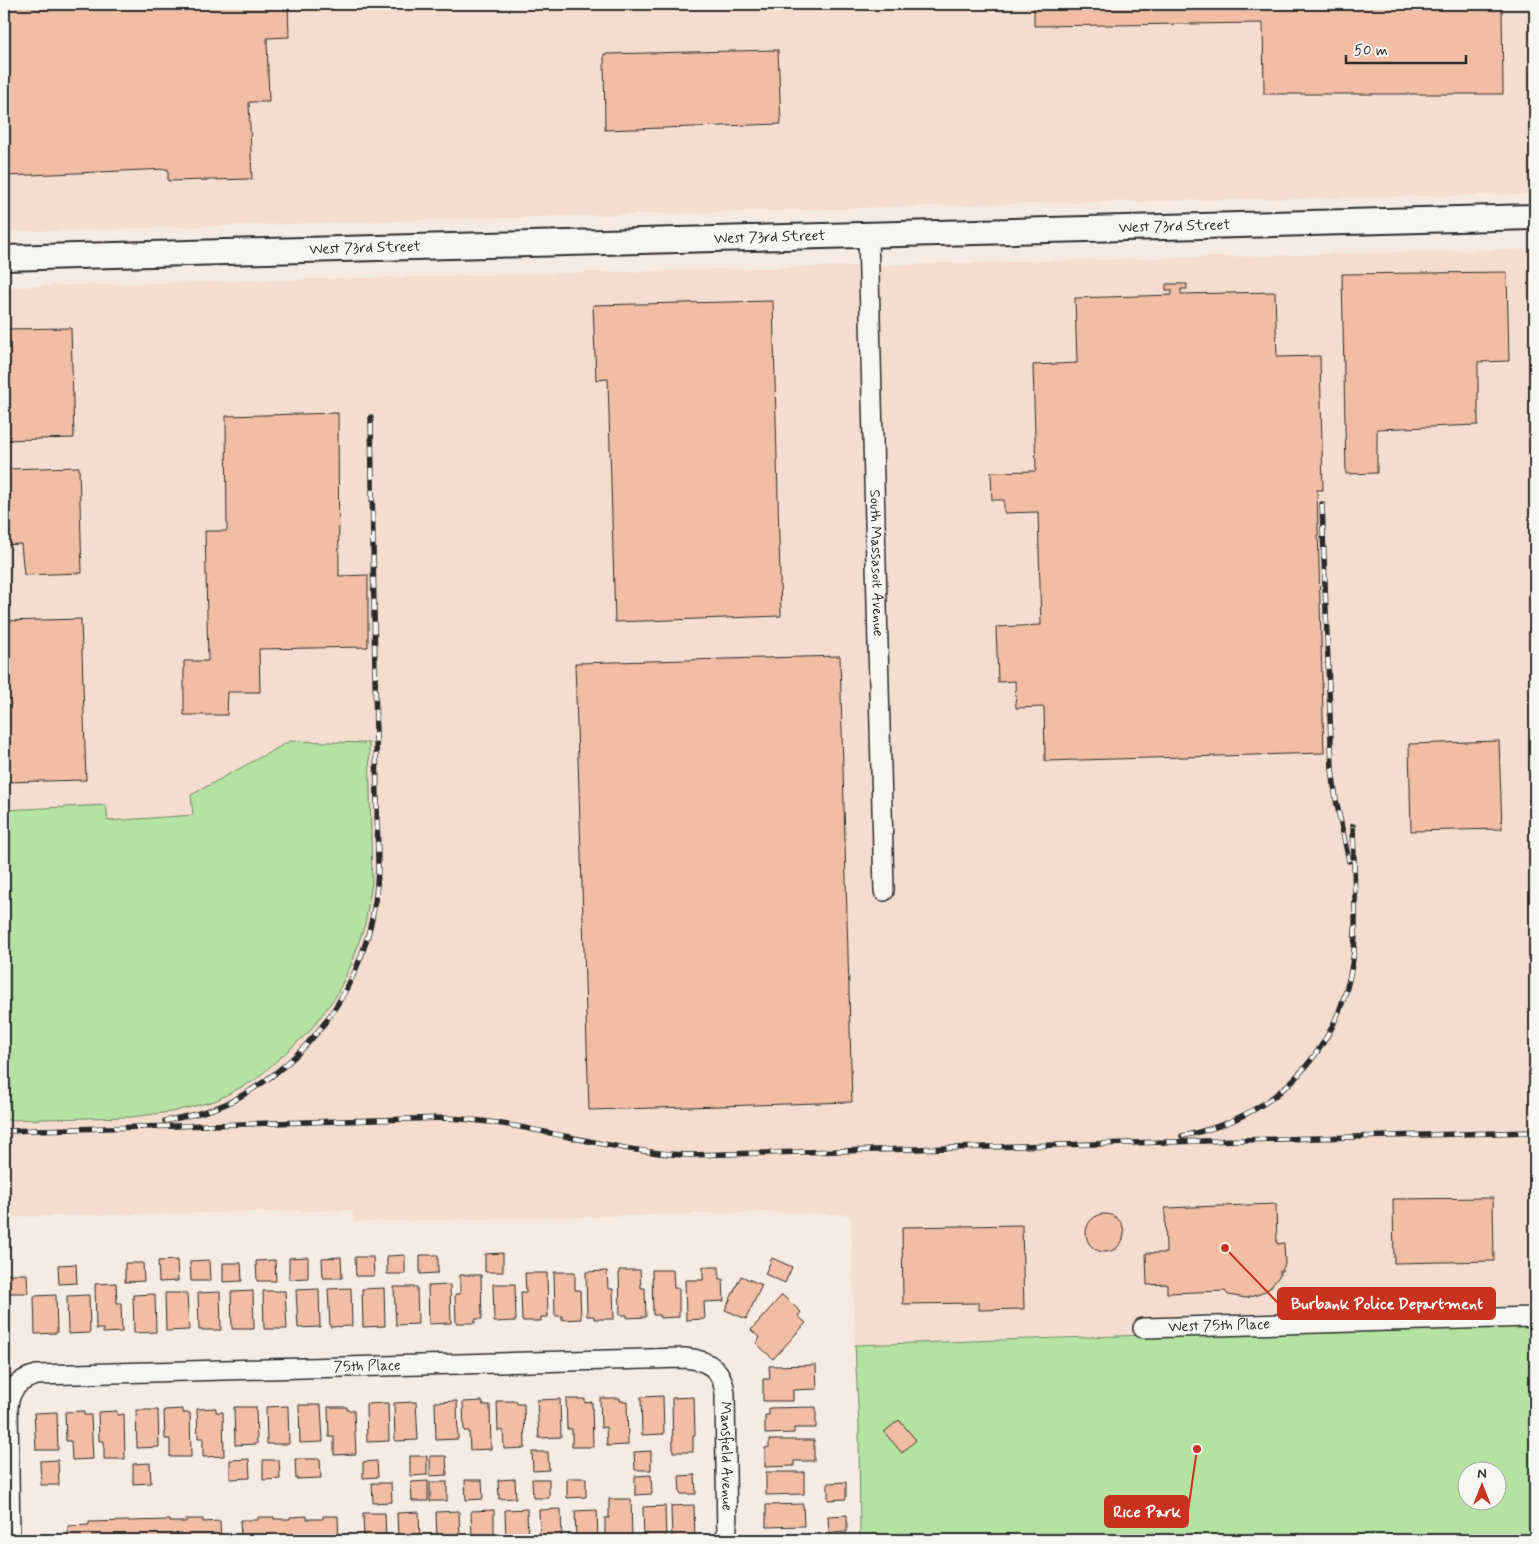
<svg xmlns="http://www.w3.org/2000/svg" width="1539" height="1544" viewBox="0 0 1539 1544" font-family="Mynerve,sans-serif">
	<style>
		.built { fill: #f4ddcf }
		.green { fill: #b3e2a1; stroke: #6f8666; fill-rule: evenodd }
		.building { fill: #f1bda3; stroke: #2b2b2b }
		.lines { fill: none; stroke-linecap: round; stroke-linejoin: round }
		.minor-casing { stroke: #2b2b2b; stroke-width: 22 }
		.tertiary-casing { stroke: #2b2b2b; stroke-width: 28 }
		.minor { stroke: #f6f6f2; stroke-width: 19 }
		.tertiary { stroke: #f6f6f2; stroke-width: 24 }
		.rail-casing { stroke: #2b2b2b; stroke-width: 5.5 }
		.rail { stroke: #f6f6f2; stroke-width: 4; stroke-dasharray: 11; stroke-linecap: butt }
		.labels { text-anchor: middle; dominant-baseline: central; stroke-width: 5; stroke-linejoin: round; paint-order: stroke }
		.street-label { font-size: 15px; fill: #2b2b2b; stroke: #f6f6f2 }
		.leader { fill: none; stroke: #c8321e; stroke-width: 2 }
		.callout-dot { fill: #c8321e; stroke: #f6f6f2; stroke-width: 2 }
		.callout { fill: #c8321e; stroke: #c8321e; stroke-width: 2 }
		.callout-label { font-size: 16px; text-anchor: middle; font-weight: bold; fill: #fff }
	</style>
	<rect width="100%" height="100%" fill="#f5ebe2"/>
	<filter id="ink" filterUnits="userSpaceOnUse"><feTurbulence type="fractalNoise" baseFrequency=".02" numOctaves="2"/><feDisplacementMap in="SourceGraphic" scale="10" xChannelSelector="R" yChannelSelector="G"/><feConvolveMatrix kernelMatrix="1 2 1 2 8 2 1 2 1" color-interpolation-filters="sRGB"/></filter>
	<g filter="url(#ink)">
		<!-- built -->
		<g class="built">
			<polygon points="4,4 1535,4 1535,194 1001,204 4,232"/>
			<polygon points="1535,249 1535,1323 1325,1329 855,1345 851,1215 771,1212 353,1222 352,1210 4,1217 4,287"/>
		</g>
		<!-- green -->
		<g class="green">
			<polygon points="290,741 369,743 372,883 365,924 352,963 336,996 309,1032 255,1080 215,1101 171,1112 131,1117 4,1120 4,810 106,805 108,821 193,815 191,795"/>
			<path d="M1535 1323V1540H860L859 1427 855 1345 1325 1329ZM1466 1472H1496V1502H1466Z"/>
		</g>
		<!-- building -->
		<g class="building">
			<polygon points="4,4 288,4 289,37 267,38 269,102 249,102 252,179 168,181 168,169 7,176 4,64"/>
			<polygon points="1034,4 1502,4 1503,94 1264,94 1263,23 1034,26"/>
			<polygon points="778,50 781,124 605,130 604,54"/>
			<polygon points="1507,272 1509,361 1478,362 1478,425 1377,429 1377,473 1346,474 1342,274"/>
			<polygon points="1166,284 1187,284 1187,289 1181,289 1181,294 1275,292 1277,357 1320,356 1323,490 1317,490 1324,753 1045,761 1044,707 1016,708 1015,681 998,682 996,627 1041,625 1038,512 1004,513 1004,500 992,500 991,472 1036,471 1033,365 1077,363 1075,298 1172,295 1172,290 1166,290"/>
			<polygon points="773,301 781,616 615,622 608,379 596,380 593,305"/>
			<polygon points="71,328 74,438 4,440 4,329"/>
			<polygon points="338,413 339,576 368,575 368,647 259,649 260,692 228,692 227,715 184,715 184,661 208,661 205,531 227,531 226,416"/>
			<polygon points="79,467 82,573 24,575 21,544 4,545 4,469"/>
			<polygon points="81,619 86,780 4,782 4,621"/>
			<polygon points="840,656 852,1102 589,1110 575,663"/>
			<polygon points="1499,741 1502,829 1411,831 1409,744"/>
			<polygon points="1493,1198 1494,1261 1394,1263 1393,1199"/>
			<polygon points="1276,1204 1277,1244 1284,1243 1285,1264 1282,1271 1280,1271 1280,1275 1270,1288 1260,1294 1246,1298 1228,1295 1225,1291 1167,1293 1167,1284 1147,1285 1146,1253 1166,1253 1165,1208"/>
			<circle cx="1105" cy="1233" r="19"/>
			<polygon points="1022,1225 1024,1309 979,1310 979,1303 903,1304 902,1227"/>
			<polygon points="503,1253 503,1272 485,1272 485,1254"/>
			<polygon points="405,1255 405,1274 387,1274 387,1256"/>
			<polygon points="420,1255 438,1255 438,1273 420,1274"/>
			<polygon points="308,1257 308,1278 289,1279 289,1258"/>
			<polygon points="341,1257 342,1278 323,1278 322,1258"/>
			<polygon points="355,1257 373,1257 374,1276 356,1276"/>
			<polygon points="772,1258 792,1267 785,1283 765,1274"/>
			<polygon points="177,1260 178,1281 159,1282 158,1261"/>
			<polygon points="209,1260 210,1281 191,1281 190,1261"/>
			<polygon points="275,1260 276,1281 257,1281 256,1261"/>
			<polygon points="125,1263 143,1263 144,1281 125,1282"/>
			<polygon points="223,1263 241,1263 242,1281 223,1282"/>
			<polygon points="76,1264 77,1283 59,1284 58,1265"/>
			<polygon points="703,1267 719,1267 719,1279 723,1279 724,1301 704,1302 705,1319 686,1320 685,1280 703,1280"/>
			<polygon points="619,1270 640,1270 641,1288 645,1288 646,1317 627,1318 627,1315 620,1315"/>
			<polygon points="652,1270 673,1270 674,1288 679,1288 679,1317 660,1318 660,1315 653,1315"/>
			<polygon points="607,1271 608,1289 613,1289 614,1319 594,1319 594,1316 587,1316 586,1272"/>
			<polygon points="554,1272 575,1272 575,1290 580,1290 581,1319 562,1320 562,1316 555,1316"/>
			<polygon points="525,1273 547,1273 548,1317 541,1317 541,1321 522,1321 521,1292 526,1292"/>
			<polygon points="4,1274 27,1274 28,1293 4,1293"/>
			<polygon points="460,1275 481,1275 482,1319 475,1319 475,1323 456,1323 455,1294 460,1294"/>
			<polygon points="741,1276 762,1285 746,1319 725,1310"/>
			<polygon points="116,1283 117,1303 121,1303 122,1332 103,1333 103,1329 96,1329 95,1284"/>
			<polygon points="493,1284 515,1284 516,1321 494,1322"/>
			<polygon points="450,1285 451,1323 429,1324 428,1286"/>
			<polygon points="394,1287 417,1287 418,1324 396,1325"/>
			<polygon points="351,1288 352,1326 330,1327 328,1289"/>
			<polygon points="384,1288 385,1326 363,1327 362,1289"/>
			<polygon points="319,1289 320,1327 298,1328 296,1290"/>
			<polygon points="253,1291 254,1329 232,1329 231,1292"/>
			<polygon points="263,1291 285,1291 287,1329 264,1329"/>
			<polygon points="220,1292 221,1330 199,1330 198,1293"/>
			<polygon points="165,1293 187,1293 189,1330 166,1331"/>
			<polygon points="155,1294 156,1332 134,1333 133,1295"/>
			<polygon points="56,1295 57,1333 35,1334 34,1296"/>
			<polygon points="89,1295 90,1333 68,1334 67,1296"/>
			<polygon points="782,1295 801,1312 798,1316 806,1323 773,1359 756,1343 760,1338 751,1330"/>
			<polygon points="816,1365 817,1389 793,1390 793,1401 763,1401 763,1379 770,1379 769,1366"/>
			<polygon points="663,1396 664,1434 642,1435 641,1397"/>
			<polygon points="694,1397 695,1435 693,1435 693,1452 673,1452 672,1398"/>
			<polygon points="600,1398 620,1398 620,1401 627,1401 628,1445 607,1446 606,1427 601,1428"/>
			<polygon points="560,1399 561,1437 539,1438 537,1400"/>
			<polygon points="566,1399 585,1399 585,1403 592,1402 593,1447 572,1447 572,1429 567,1429"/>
			<polygon points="457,1401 458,1439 436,1440 435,1402"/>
			<polygon points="482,1401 483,1405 490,1405 491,1449 470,1450 469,1431 464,1431 463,1402"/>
			<polygon points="497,1401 516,1401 517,1404 524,1404 525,1448 504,1449 503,1430 498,1431"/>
			<polygon points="416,1402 418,1440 395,1441 394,1403"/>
			<polygon points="388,1403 389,1441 367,1442 366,1404"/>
			<polygon points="299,1405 321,1405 323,1442 300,1443"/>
			<polygon points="288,1406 289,1444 267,1444 266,1407"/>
			<polygon points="234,1407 256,1407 257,1444 235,1445"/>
			<polygon points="328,1407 347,1407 347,1410 354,1410 356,1454 334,1455 334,1437 329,1437"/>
			<polygon points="816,1407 816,1428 794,1428 794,1433 765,1434 765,1415 769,1415 769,1408"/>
			<polygon points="216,1408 216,1412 223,1412 224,1456 203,1457 203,1438 198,1438 197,1409"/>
			<polygon points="183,1409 183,1413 190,1413 191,1457 170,1457 170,1439 165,1439 164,1410"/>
			<polygon points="136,1410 158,1410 159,1447 137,1448"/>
			<polygon points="84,1411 84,1415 91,1415 93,1459 72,1460 71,1441 66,1441 65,1412"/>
			<polygon points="117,1411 117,1415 124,1414 125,1459 104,1459 104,1441 99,1441 98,1412"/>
			<polygon points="57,1412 58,1450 36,1450 34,1413"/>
			<polygon points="899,1420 916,1440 902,1453 884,1432"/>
			<polygon points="769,1440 814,1440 814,1461 794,1461 794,1466 765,1467 765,1448 769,1447"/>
			<polygon points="651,1451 651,1470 635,1470 634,1452"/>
			<polygon points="532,1452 548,1452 549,1470 533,1471"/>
			<polygon points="410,1456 427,1456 427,1475 410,1476"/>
			<polygon points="430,1456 446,1456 447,1475 430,1476"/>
			<polygon points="249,1459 250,1478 230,1479 230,1460"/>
			<polygon points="295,1459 320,1459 321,1478 296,1479"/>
			<polygon points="58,1460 59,1485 41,1485 40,1461"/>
			<polygon points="263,1460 279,1460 280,1479 263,1480"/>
			<polygon points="377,1461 378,1477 363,1478 363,1462"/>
			<polygon points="150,1463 151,1483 133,1484 133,1464"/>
			<polygon points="766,1472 804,1472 804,1494 766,1495"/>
			<polygon points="651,1475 652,1494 635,1495 635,1476"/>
			<polygon points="695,1475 696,1494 680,1494 679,1476"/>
			<polygon points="567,1478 586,1478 586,1497 567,1498"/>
			<polygon points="515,1479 516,1498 499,1499 498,1480"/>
			<polygon points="532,1479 549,1479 549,1498 533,1498"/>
			<polygon points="465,1480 482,1480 483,1499 466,1500"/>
			<polygon points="428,1481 428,1501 412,1501 411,1482"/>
			<rect x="430" y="1482" width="17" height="19"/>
			<polygon points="846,1482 846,1499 828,1500 828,1483"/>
			<polygon points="372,1483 391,1483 392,1502 373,1503"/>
			<polygon points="609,1499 631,1499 632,1540 605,1540 605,1518 609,1518"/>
			<polygon points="803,1504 804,1526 766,1527 766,1505"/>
			<polygon points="694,1505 695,1540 672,1540 671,1506"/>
			<polygon points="665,1506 666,1540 644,1540 643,1507"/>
			<polygon points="527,1509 528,1540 506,1540 505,1510"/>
			<polygon points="561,1509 562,1540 540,1540 539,1510"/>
			<polygon points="494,1510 494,1540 472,1540 471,1511"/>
			<polygon points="597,1510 598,1540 576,1540 575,1511"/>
			<polygon points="459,1511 460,1540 437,1540 436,1512"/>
			<polygon points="419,1512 420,1540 398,1540 397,1513"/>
			<polygon points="363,1513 385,1513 386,1540 364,1540"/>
			<polygon points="847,1515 847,1532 829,1533 828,1516"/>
			<polygon points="307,1516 307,1519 323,1519 323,1516 338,1516 339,1540 241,1540 240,1520 258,1520 258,1517 274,1517 274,1519 290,1519 290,1517"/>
			<polygon points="186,1519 203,1519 203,1522 220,1521 221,1540 68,1540 68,1526 89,1525 89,1522 170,1520 170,1522 186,1522"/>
			<polygon points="841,1537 841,1540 794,1540 794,1538"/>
		</g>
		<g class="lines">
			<!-- minor casing -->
			<g class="minor-casing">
				<g id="minor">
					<path id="s1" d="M868 234 884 891"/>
					<path id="s2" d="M1143 1328 1535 1317"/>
					<path id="s3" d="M10 1540 8 1406C10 1388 20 1379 37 1375L685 1358C708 1360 723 1369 725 1394L727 1540"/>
				</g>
			</g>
			<!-- tertiary casing -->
			<g class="tertiary-casing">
				<g id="tertiary">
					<path id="s4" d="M4 258 1535 217"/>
				</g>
			</g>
			<!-- minor -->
			<use href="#minor" class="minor"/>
			<!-- tertiary -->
			<use href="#tertiary" class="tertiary"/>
			<!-- rail casing -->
			<g class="rail-casing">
				<g id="rail">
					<polyline points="1322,504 1332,769 1336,800 1349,861"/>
					<path d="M165 1121C188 1116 213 1111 234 1100 322 1053 376 966 378 866L371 417"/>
					<path d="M4 1131 445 1118C529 1121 608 1153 691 1155L1535 1132"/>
					<path d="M1182 1136C1275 1118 1339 1053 1353 959 1356 939 1355 919 1355 898 1354 874 1354 850 1353 826"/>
				</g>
			</g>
			<!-- rail -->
			<use href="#rail" class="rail"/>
		</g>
	</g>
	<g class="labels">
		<!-- street labels -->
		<g class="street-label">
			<text stroke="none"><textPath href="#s4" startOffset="1171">West 73rd Street</textPath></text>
			<text stroke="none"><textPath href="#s4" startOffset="766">West 73rd Street</textPath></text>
			<text stroke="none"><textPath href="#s4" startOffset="361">West 73rd Street</textPath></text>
			<text stroke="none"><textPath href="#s1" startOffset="329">South Massasoit Avenue</textPath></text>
			<text stroke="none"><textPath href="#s2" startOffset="76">West 75th Place</textPath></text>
			<text stroke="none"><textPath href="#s3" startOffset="510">75th Place</textPath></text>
			<text stroke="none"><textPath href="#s3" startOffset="950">Mansfield Avenue</textPath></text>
		</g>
	</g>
	<!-- callouts -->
	<path class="leader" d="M1225 1248L1278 1303M1197 1449L1188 1511"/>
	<g class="callout-dot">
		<circle cx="1225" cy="1248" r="5"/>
		<circle cx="1197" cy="1449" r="5"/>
	</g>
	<g class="callout">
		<rect x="1278" y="1288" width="217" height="31" rx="5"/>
		<rect x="1105" y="1496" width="83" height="31" rx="5"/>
	</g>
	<g class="callout-label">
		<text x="1387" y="1309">Burbank Police Department</text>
		<text x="1147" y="1517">Rice Park</text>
	</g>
	<!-- margin -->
	<rect width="1539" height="1544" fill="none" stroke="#f6f6f2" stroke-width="20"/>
	<rect x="10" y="10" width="1519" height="1524" fill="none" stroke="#2b2b2b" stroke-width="2" filter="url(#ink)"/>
	<!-- north arrow -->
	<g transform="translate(1482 1486)"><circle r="24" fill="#f6f6f2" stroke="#a5a5a2"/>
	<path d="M0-4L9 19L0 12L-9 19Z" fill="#c8321e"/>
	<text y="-8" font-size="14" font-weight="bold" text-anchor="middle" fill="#2b2b2b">N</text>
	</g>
	<!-- scale -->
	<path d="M1346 55v8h120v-8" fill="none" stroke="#2b2b2b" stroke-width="2.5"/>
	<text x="1354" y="55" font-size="15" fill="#2b2b2b" stroke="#f6f6f2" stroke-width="4" paint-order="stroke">50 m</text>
</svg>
